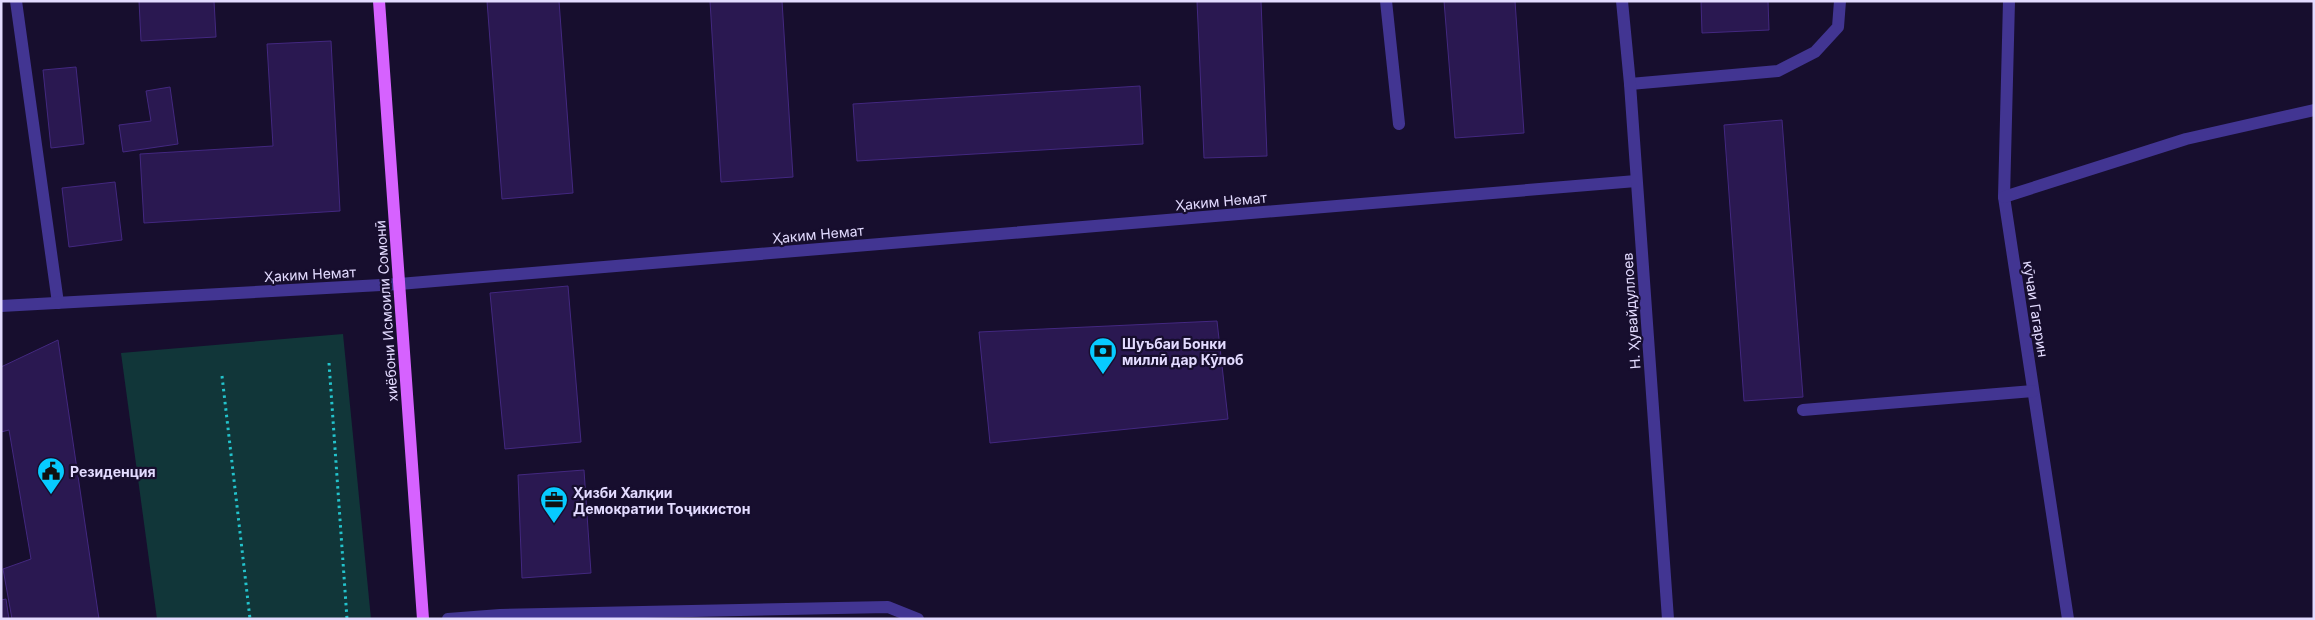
<svg xmlns="http://www.w3.org/2000/svg" width="2315" height="620" viewBox="0 0 2315 620" font-family="Inter,sans-serif">
	<style>
		.green { fill: #113639 }
		.building { fill: #2a1851; stroke: #432880 }
		.lines { fill: none; stroke-linecap: round; stroke-linejoin: round }
		.path { stroke: #23c3cc; stroke-width: 3; stroke-dasharray: 2.5 4; stroke-linecap: butt }
		.service { stroke: #423592; stroke-width: 12 }
		.minor { stroke: #423592; stroke-width: 12 }
		.tertiary { stroke: #423592; stroke-width: 12 }
		.primary { stroke: #d662ff; stroke-width: 12 }
		.labels { text-anchor: middle; dominant-baseline: central; stroke-width: 4.5; stroke-linejoin: round; paint-order: stroke }
		.street-label { font-size: 14px; fill: #e3dbff; stroke: #170e2e }
		.poi-label { font-size: 14px; font-weight: bold; fill: #e3dbff; stroke: #170e2e; text-anchor: start }
	</style>
	<rect width="100%" height="100%" fill="#170e2e"/>
	<!-- green -->
	<polygon class="green" points="343,334 371,619 157,619 121,353"/>
	<!-- building -->
	<g class="building">
		<polygon points="139,1 214,1 216,37 141,41"/>
		<polygon points="487,1 559,1 573,193 502,199"/>
		<polygon points="710,1 782,1 793,177 721,182"/>
		<polygon points="1197,1 1261,1 1267,156 1204,158"/>
		<polygon points="1444,1 1515,1 1524,133 1455,138"/>
		<polygon points="1701,1 1768,1 1769,30 1702,33"/>
		<polygon points="331,41 340,211 144,223 140,154 273,146 267,44"/>
		<polygon points="76,67 84,144 51,148 43,70"/>
		<polygon points="1140,86 1143,144 857,161 853,104"/>
		<polygon points="170,87 178,144 123,152 119,125 151,121 146,91"/>
		<polygon points="1782,120 1803,397 1744,401 1724,125"/>
		<polygon points="115,182 122,240 69,247 62,188"/>
		<polygon points="568,286 581,442 505,449 490,293"/>
		<polygon points="1217,321 1228,419 990,443 979,332"/>
		<polygon points="58,340 99,619 12,619 3,569 31,559 9,430 1,432 1,367"/>
		<polygon points="584,470 591,573 522,578 518,475"/>
		<polygon points="6,599 9,619 1,619 1,600"/>
	</g>
	<g class="lines">
		<!-- path -->
		<g class="path">
			<polyline points="329,363 347,619"/>
			<polyline points="222,376 250,619"/>
		</g>
		<!-- service -->
		<g class="service">
			<polyline points="1630,84 1778,71 1815,52 1838,27 1840,1"/>
			<polyline points="448,619 500,615 888,607 918,619"/>
		</g>
		<!-- minor -->
		<g class="minor">
			<polyline points="16,1 58,303"/>
			<polyline points="1386,1 1399,124"/>
			<polyline points="2009,1 2004,197 2068,619"/>
			<polyline points="2004,197 2186,139 2314,110"/>
			<polyline points="1,306 399,284 1636,181"/>
			<polyline points="1803,410 2033,391"/>
		</g>
		<!-- tertiary -->
		<polyline class="tertiary" points="1622,1 1630,84 1668,619"/>
		<!-- primary -->
		<polyline class="primary" points="379,1 423,619"/>
	</g>
	<!-- icons -->
	<defs>
		<g id="bank-pin" transform="scale(1.4375)"><path d="M0 17L-7.5 6A9.5 9.5 0 1 1 7.5 6Z" fill="#07cbff" stroke="#170e2e"/><path d="M-6-4H6V4H-6ZM0-2.3a2.3 2.3 0 1 0 0 4.6a2.3 2.3 0 1 0 0-4.6Z" fill="#111"/></g>
		<g id="civic-pin" transform="scale(1.4375)"><path d="M0 17L-7.5 6A9.5 9.5 0 1 1 7.5 6Z" fill="#07cbff" stroke="#170e2e"/><path d="M-.6-6.5H3V-4.5H.6V-3L4-1V1h2V6H-6V1h2V-1L-.6-3ZM-1.2 2.5V6h2.4V2.5Z" fill="#111"/></g>
		<g id="office-pin" transform="scale(1.4375)"><path d="M0 17L-7.5 6A9.5 9.5 0 1 1 7.5 6Z" fill="#07cbff" stroke="#170e2e"/><path d="M-6-3h4V-5.5h4V-3h4V5H-6ZM-1-4.5V-3h2v-1.5ZM-6 0V1H6V0Z" fill="#111"/></g>
	</defs>
	<g fill-rule="evenodd">
		<use href="#bank-pin" x="1103" y="351"/>
		<use href="#civic-pin" x="51" y="471"/>
		<use href="#office-pin" x="554" y="500"/>
	</g>
	<g class="labels">
		<!-- street labels -->
		<g class="street-label">
			<text transform="translate(1221 201) rotate(-5)">Ҳаким Немат</text>
			<text transform="translate(818 234) rotate(-5)">Ҳаким Немат</text>
			<text transform="translate(310 274) rotate(-3)">Ҳаким Немат</text>
			<text transform="translate(2036 309) rotate(81)">кӯчаи Гагарин</text>
			<text transform="translate(386 311) rotate(-94)">хиёбони Исмоили Сомонӣ</text>
			<text transform="translate(1631 311) rotate(-94)">Н. Ҳувайдуллоев</text>
		</g>
		<!-- poi labels -->
		<g class="poi-label">
			<text x="1122" y="343">Шуъбаи Бонки<tspan x="1122" dy="16">миллӣ дар Кӯлоб</tspan></text>
			<text x="70" y="471">Резиденция</text>
			<text x="573" y="492">Ҳизби Халқии<tspan x="573" dy="16">Демократии Тоҷикистон</tspan></text>
		</g>
	</g>
	<!-- border -->
	<rect width="2315" height="620" fill="none" stroke="#e3dbff" stroke-width="5"/>
</svg>
